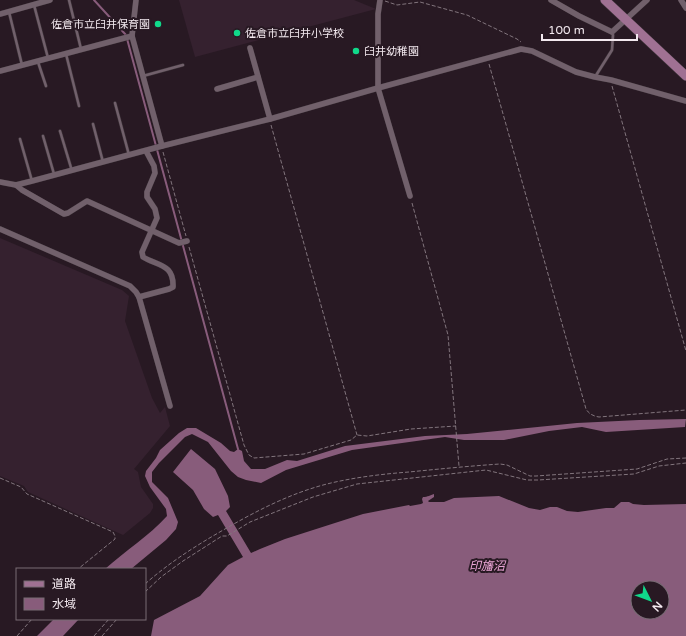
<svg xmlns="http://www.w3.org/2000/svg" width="686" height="636" viewBox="0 0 686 636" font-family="'Varela Round','Noto Sans JP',sans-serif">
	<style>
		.built { fill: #35212f }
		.water { fill: #885c7b; fill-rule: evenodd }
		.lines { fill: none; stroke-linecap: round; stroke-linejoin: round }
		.stream { stroke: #885c7b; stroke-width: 2 }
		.service-casing { stroke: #3d3339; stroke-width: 3.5 }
		.minor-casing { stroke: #3d3339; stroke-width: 6 }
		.primary-casing { stroke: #3d3339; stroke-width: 10 }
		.path { stroke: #82757d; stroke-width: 1; stroke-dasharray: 4 2; stroke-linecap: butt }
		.service { stroke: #71606b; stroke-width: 2.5 }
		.minor { stroke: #71606b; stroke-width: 5.5 }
		.primary { stroke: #a07193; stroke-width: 9 }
		.poi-dot { fill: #10d98a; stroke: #281923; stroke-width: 1.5 }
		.labels { text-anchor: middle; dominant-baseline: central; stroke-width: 4; stroke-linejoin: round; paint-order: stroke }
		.poi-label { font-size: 11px; fill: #f3e9ef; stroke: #281923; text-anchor: start }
		.water-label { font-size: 12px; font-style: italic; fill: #eaa5d5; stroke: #281923 }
	</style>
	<rect width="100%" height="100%" fill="#281923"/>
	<!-- built -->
	<g class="built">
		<polygon points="179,0 354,0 376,9 195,57"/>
		<polygon points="0,238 122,290 129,296 125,321 152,398 160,413 165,407 170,426 134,469 138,472 141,487 153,504 153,508 150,513 123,535 28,492 24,486 0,476"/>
	</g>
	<!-- water -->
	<g class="water">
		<path d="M686 419 685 427 606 432 582 427 549 431 504 440H464L445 437 352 450 286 470 261 483 246 480 238 477 231 471 208 442 192 434 185 437 159 463 152 472V482L168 498 178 522 176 529 166 540 131 569H105C125 551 149 536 167 516L166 509 150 487 145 476 146 471 156 458 160 450 179 433 187 428H196L221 443 230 451 234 452 238 449 242 451 244 461 251 469H265L287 460 297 461 345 446 425 436 467 434 577 423 639 420Z"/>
		<path d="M191 449 215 469 228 496 230 507 226 511 251 553 260 549 285 539 363 514 409 505 410 506 421 504 423 503 422 499 423 497C428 497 430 495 434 494V497L428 501 429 502H444L454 498 499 496 529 508 540 510 550 507H557L567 511 578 512 606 508H614L621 502H629L633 504 644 505 686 504V636H151L154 620 200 596 228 565 243 557 218 515 213 517 204 509 193 490 173 472ZM638 588H662V612H638Z"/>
		<polygon points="54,619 79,619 63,636 37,636"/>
	</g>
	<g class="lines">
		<!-- stream -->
		<polyline class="stream" points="94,0 126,35 238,449"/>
		<!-- service casing -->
		<g class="service-casing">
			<g id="service">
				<polyline points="69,0 81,49"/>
				<polyline points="34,5 48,58"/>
				<polyline points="9,12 22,65"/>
				<polyline points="66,54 79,106"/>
				<polyline points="38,62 46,86"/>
				<polyline points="143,76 183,65"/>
				<polyline points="595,77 612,50 613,35 612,33"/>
				<polyline points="115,103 129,155"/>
				<polyline points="93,124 103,162"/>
				<polyline points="60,131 72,171"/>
				<polyline points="43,136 54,174"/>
				<polyline points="20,139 32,181"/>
			</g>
		</g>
		<!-- minor casing -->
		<g class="minor-casing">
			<g id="minor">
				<polyline points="136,0 132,36 162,146"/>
				<polyline points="380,0 378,14 378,88 410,196"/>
				<polyline points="551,0 579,16 612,32 647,0"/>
				<polyline points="681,0 686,8"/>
				<polyline points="0,14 50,0"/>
				<polyline points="250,48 270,119"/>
				<polyline points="0,71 132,36"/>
				<polyline points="217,89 258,77"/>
				<polyline points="0,182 16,185 32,181 162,146 270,119 378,88 521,49 532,51 576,72 595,77 611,80 686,101"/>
				<polyline points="16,185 22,190 64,214 68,213 87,201 179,243 187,241"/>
				<polyline points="0,229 130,286 136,292 139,297 170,406"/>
				<path d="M139 297 169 289 173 287C174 264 158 266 143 257L142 252 157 218 155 209 147 197V192L155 173 154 166 146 151"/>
			</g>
		</g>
		<!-- primary casing -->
		<g class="primary-casing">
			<polyline id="primary" points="605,0 686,76"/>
		</g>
		<!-- path -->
		<g class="path">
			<polyline points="385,1 397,5 420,2 467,15 517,39 521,42"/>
			<path d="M489 64 586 409C589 414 593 416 599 417L686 410"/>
			<polyline points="612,86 686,351"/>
			<polyline points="271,125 357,435"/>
			<polyline points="163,152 186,236"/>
			<polyline points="412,203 448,335 459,466"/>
			<polyline points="189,247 244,445 249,455 254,458 304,454 351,440 357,435 367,436 411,429 456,426"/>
			<polyline points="0,478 21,487 27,494 113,532 115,536 115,539 78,569"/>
			<path d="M145 584C170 562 197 545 225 529 258 510 293 492 331 483 357 477 383 474 409 472 439 469 470 466 500 464L507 465 530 476H536L637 469 667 459 686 458"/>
			<polyline points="145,592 161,577 183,561 222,536 227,536 250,522 313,497 357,484 486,470 527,480 538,480 634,474 659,466 686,463"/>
			<polyline points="17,636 32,619"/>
			<polyline points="94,636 109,619"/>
			<polyline points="102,636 117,619"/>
		</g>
		<!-- service -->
		<use href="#service" class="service"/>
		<!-- minor -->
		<use href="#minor" class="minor"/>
		<!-- primary -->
		<use href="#primary" class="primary"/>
	</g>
	<!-- markers -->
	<g class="poi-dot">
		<circle cx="158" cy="24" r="4"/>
		<circle cx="237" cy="33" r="4"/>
		<circle cx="356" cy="51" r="4"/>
	</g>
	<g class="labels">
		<!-- poi labels -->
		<g class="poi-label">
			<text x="150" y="24" text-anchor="end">佐倉市立臼井保育園</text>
			<text x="245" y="33">佐倉市立臼井小学校</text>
			<text x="364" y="51">臼井幼稚園</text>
		</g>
		<!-- water labels -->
		<g class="water-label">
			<text x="487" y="566">印旛沼</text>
		</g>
	</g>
	<!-- legend -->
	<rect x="16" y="568" width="130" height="52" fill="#281923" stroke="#796c75"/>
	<rect x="24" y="581" width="20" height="6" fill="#a07193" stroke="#796c75"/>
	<text x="52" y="588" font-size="12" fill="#f3e9ef">道路</text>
	<rect x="24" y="598" width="20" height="12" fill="#885c7b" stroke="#796c75"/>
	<text x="52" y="608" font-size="12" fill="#f3e9ef">水域</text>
	<!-- north arrow -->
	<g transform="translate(650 600) rotate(132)"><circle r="19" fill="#281923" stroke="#796c75"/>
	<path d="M0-3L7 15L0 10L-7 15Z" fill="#10d98a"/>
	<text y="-6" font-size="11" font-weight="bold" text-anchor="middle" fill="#f3e9ef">N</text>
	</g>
	<!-- scale -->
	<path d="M542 34v6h95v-6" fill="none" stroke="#f3e9ef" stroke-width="2"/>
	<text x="548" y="34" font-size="12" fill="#f3e9ef" stroke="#281923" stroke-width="3" paint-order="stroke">100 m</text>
</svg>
